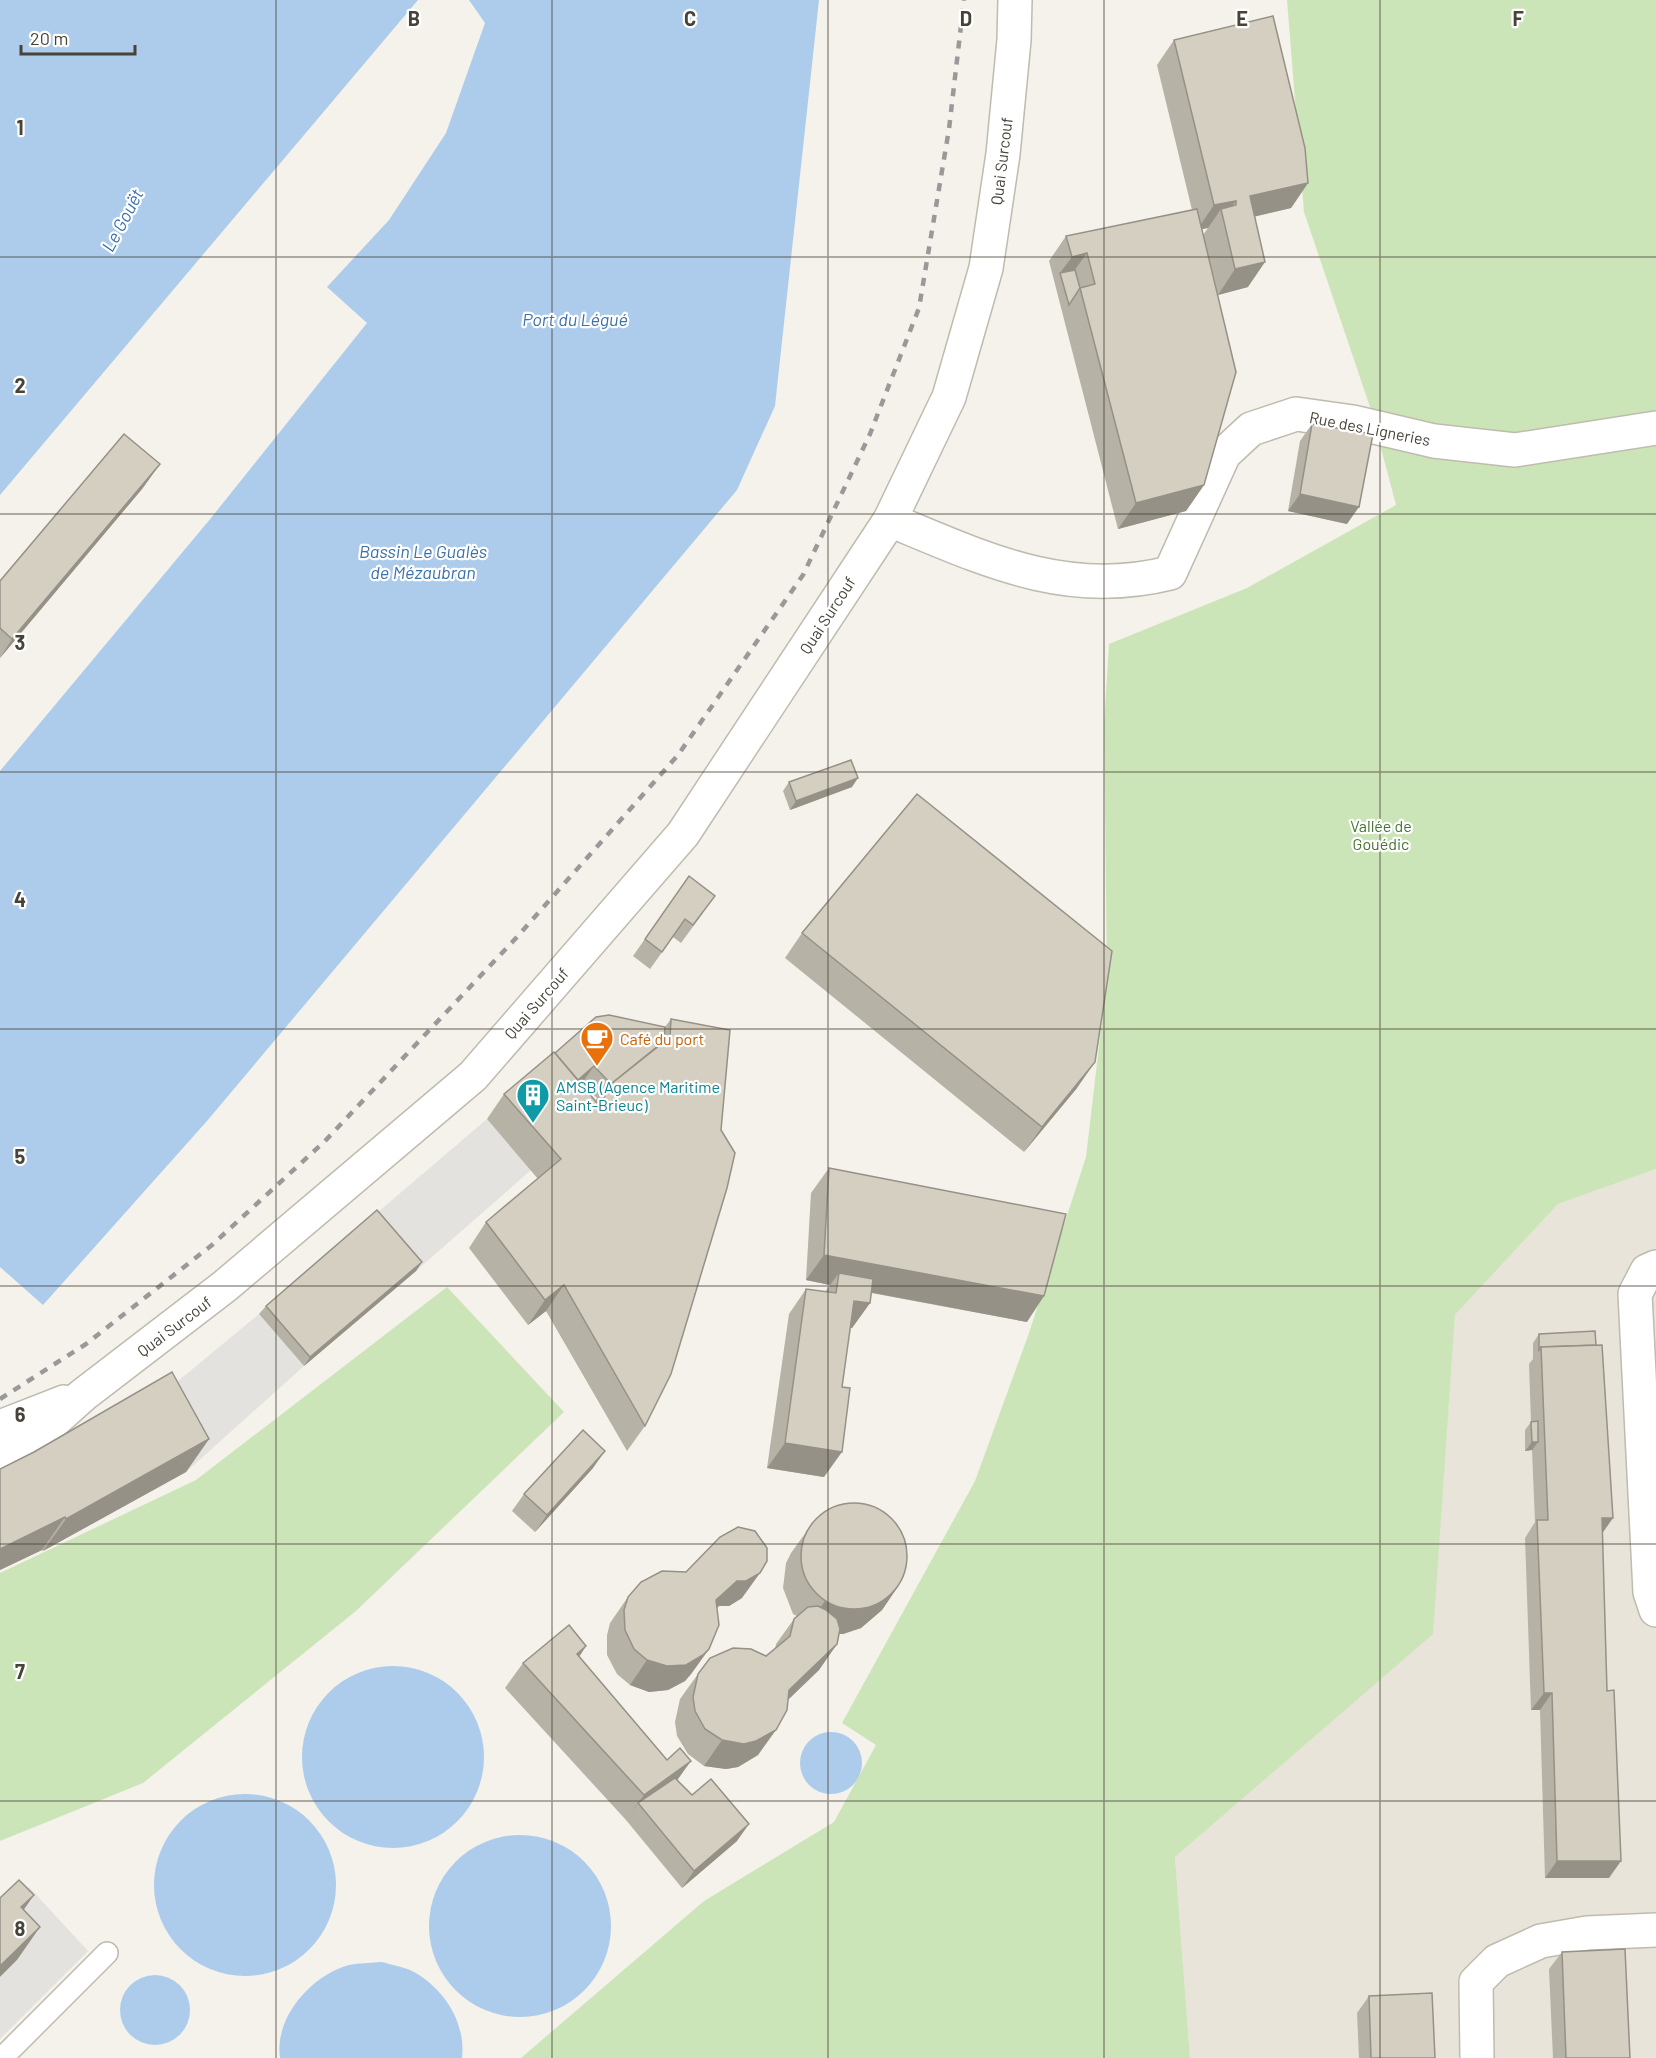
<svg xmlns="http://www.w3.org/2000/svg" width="1656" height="2058" viewBox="0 0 1656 2058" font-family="Barlow,sans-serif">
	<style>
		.residential { fill: #e8e4d9 }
		.green { fill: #cce5b8 }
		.parking { fill: #e3e2df }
		.water { fill: #adcceb }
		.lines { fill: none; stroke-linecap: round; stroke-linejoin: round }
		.lane-casing { stroke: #bfbbae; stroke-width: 24 }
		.street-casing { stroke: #bfbbae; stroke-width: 36 }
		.lane { stroke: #fff; stroke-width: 21 }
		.street { stroke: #fff; stroke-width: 33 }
		.rail { stroke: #999; stroke-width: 4.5; stroke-dasharray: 8 8; stroke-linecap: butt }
		.wall { fill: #b7b2a6; fill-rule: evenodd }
		.shaded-wall { fill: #959187 }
		.building { fill: #d5cfc1; stroke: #959187; stroke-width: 1.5 }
		.grid { fill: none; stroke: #484339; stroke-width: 1.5; stroke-opacity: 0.55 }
		.labels { text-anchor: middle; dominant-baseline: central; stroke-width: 4.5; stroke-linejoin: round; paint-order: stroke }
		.street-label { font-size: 16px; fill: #484339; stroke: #fff }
		.park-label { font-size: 16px; fill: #447531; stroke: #fff }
		.food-label { font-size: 16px; fill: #c56008; stroke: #fff; text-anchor: start }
		.culture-label { font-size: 16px; fill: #0d838f; stroke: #fff; text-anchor: start }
		.water-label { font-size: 18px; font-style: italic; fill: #3a72ac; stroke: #fff }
		.grid-label { font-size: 20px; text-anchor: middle; font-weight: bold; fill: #484339; stroke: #fff; stroke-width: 4.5; stroke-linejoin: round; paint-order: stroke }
	</style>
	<rect width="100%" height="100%" fill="#f4f2eb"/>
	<!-- residential -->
	<polygon class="residential" points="1656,1169 1656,2058 1190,2058 1175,1857 1432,1634 1455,1315 1558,1204"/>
	<!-- green -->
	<g class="green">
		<polygon points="1287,0 1656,0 1656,1169 1558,1204 1455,1315 1433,1634 1175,1857 1190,2058 521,2058 704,1901 834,1822 876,1745 842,1723 975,1481 1028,1336 1086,1157 1107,978 1104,725 1109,644 1247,588 1396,505 1370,407 1304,212"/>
		<polygon points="447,1287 564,1412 356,1611 143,1783 0,1841 0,1573 196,1480"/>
	</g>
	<!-- parking -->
	<g class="parking">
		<polygon points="487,1119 531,1170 416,1271 371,1218"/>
		<polygon points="259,1314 304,1366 186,1472 149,1405"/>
		<polygon points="29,1887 88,1951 0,2039 0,1977 17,1960 0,1909"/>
	</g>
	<!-- water -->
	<g class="water">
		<polygon points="0,0 418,0 0,495"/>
		<polygon points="469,0 819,0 775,406 737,490 207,1121 43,1305 0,1267 0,771 211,518 367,323 327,287 389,220 446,133 485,23"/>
		<circle cx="393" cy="1757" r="91"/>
		<circle cx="831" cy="1763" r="31"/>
		<circle cx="245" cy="1885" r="91"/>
		<circle cx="520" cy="1926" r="91"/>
		<path d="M382 1962C392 1965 405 1967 414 1972 444 1989 466 2022 462 2058H280C274 2017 312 1975 349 1965 359 1963 371 1963 382 1962Z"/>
		<circle cx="155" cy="2010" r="35"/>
	</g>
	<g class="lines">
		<!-- lane casing -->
		<g class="lane-casing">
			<polyline id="lane" points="2,2058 107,1953"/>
		</g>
		<!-- street casing -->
		<g class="street-casing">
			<g id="street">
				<path d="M890 520C984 559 1066 599 1170 573L1224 454 1251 429 1296 414 1353 422 1434 441 1515 450 1656 428"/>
				<polyline points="1656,1267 1647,1271 1635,1294 1650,1592 1656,1610"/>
				<polyline points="0,1427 64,1402"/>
				<polyline points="0,1460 26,1446 83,1395 225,1286 473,1076 683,834 890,520 949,397 986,268 1003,154 1014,40 1015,0"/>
				<polyline points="1477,2058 1476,1982 1497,1961 1541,1941 1587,1933 1656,1930"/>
			</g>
		</g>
		<!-- lane -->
		<use href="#lane" class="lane"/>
		<!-- street -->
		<use href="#street" class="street"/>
		<!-- rail -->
		<polyline class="rail" points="0,1399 86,1344 212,1245 325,1141 517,937 678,755 803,575 870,434 919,308 949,129 964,0"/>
	</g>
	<!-- wall -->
	<g class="wall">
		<polygon points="1174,40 1308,183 1291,208 1255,216 1248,287 1218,295 1203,235 1208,228 1202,229 1204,485 1186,511 1118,529 1049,261 1066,236 1192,210 1157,65"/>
		<polygon points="1312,424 1347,524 1288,511 1300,441"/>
		<polygon points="160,464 142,489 0,658 0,581"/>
		<polygon points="789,782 852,787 790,810 783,791"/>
		<polygon points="689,876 703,913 681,943 673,937 650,969 633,956"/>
		<polygon points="802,933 1077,1088 1024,1152 785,958"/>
		<path d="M671 1019 645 1426 627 1451 546 1311 528 1325 469 1248 486 1222 538 1179 487 1119 504 1094 555 1053 665 1027ZM582 1083 597 1098 595 1101 581 1084Z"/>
		<polygon points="829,1168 1027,1322 871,1293 870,1303 852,1328 850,1328 824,1477 767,1468 789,1314 806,1289 825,1292 830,1285 806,1280 811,1193"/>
		<polygon points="422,1262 416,1271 304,1366 259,1314 266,1306"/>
		<polygon points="1539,1334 1596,1345 1613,1518 1602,1533 1609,1878 1545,1878 1540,1710 1531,1710 1525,1538 1535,1522 1532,1450 1525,1451 1525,1430 1531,1422 1529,1364 1533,1359 1533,1343"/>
		<polygon points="209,1439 186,1472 43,1551 42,1550 0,1570 0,1469"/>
		<polygon points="593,1468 535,1532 512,1511 524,1494"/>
		<polygon points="809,1528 899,1585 882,1610 861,1628 843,1634 839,1634 837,1644 819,1670 788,1700 758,1755 738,1767 726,1769 704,1766 688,1754 677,1736 675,1722 680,1699 698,1674 766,1656 775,1649 776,1644 794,1619 797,1616 793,1614 783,1588 786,1563 791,1553"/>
		<polygon points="628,1597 742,1598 729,1606 719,1606 717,1608 709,1649 691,1674 685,1681 668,1690 649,1692 630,1685 617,1674 607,1655 607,1635 610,1623"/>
		<polygon points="586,1646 579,1657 677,1780 737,1841 682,1888 626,1820 505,1688 523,1663"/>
		<polygon points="1562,1952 1630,2058 1553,2058 1549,1969"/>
		<polygon points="1369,1996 1435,2058 1359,2058 1357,2013"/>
	</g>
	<!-- shaded-wall -->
	<g class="shaded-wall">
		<polygon points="1308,183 1291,208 1232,222 1250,196"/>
		<polygon points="1236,201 1223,218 1221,209 1208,228 1197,230 1214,205"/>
		<polygon points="1087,253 1069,278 1060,273 1072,257"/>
		<polygon points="1265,262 1248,287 1218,295 1235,269"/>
		<polygon points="160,464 142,489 0,658 12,639"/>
		<polygon points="1204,485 1186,511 1118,529 1136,503"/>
		<polygon points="1300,494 1359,507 1347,524 1288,511"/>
		<polygon points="858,778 852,787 790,810 796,801"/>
		<polygon points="1095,1062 1077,1088 1024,1152 1042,1127"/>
		<polygon points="594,1066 582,1083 565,1098 577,1080"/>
		<polygon points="824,1255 1044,1296 1027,1322 837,1286 839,1273 830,1285 806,1280"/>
		<polygon points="422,1262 416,1271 304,1366 310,1357"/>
		<polygon points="564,1285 546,1311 528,1325 545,1300"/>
		<polygon points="854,1301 870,1303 852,1328 836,1326"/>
		<polygon points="209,1439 186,1472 43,1551 66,1519"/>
		<polygon points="1532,1442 1538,1442 1532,1450 1525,1451"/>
		<polygon points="785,1443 842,1452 824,1477 767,1468"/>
		<polygon points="605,1451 593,1468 535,1532 547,1515"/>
		<polygon points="65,1517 42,1550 0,1570 0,1549"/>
		<polygon points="1602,1518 1613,1518 1601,1535"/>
		<polygon points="760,1573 742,1598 729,1606 719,1606 699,1625 716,1600 737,1581"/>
		<polygon points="899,1585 882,1610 861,1628 843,1634 824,1633 807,1626 825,1601"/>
		<polygon points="837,1644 819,1670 772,1715 789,1690"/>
		<polygon points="586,1646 569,1672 577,1654"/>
		<polygon points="709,1649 691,1674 685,1681 668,1690 649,1692 630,1685 647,1660"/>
		<polygon points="1544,1693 1552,1693 1540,1710 1531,1710"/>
		<polygon points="776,1730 758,1755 738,1767 726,1769 704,1766 722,1740"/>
		<polygon points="691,1761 673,1786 638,1803 626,1820 644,1795"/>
		<polygon points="749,1824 737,1841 682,1888 694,1871"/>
		<polygon points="1557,1861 1621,1861 1609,1878 1545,1878"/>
		<polygon points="34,1895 11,1928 21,1907"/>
		<polygon points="40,1927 17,1960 0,1977 0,1966"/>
	</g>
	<!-- building -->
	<g class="building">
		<polygon points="1273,16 1305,148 1308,183 1250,196 1265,262 1235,269 1221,209 1236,205 1236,201 1214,205 1174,40"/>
		<polygon points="1197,209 1236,372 1204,485 1136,503 1080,288 1095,284 1087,253 1072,257 1066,236"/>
		<polygon points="1075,270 1080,288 1069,305 1060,273"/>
		<polygon points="1312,424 1373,434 1359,507 1300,494"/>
		<polygon points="124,434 160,464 12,639 0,628 0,581"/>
		<polygon points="851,760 858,778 796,801 789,782"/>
		<polygon points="917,794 1112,951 1095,1062 1042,1127 802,933"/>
		<polygon points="689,876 715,896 693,925 685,919 662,952 645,939"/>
		<polygon points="609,1015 665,1027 664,1041 611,1084 594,1066 578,1080 555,1053 596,1017"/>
		<polygon points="671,1019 730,1030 721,1130 735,1153 727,1188 671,1374 645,1426 564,1285 545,1300 486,1222 561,1159 504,1094 554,1052 598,1104 605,1096 601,1092 670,1037"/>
		<polygon points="829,1168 1066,1214 1044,1296 824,1255"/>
		<polygon points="377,1210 422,1262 310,1357 266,1306"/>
		<polygon points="839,1273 873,1279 870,1303 854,1301 842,1387 850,1388 842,1452 785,1443 806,1289 836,1293"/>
		<polygon points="1595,1331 1596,1345 1541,1347 1539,1350 1539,1334"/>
		<polygon points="1602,1345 1613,1518 1602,1518 1607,1691 1614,1690 1621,1861 1557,1861 1552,1693 1544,1693 1537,1520 1548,1520 1541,1347"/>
		<polygon points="172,1372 209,1439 66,1519 65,1517 0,1549 0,1469 34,1452"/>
		<polygon points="1538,1421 1538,1442 1532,1442 1531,1422"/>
		<polygon points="583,1430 605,1451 547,1515 524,1494"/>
		<circle cx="854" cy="1556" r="53"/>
		<polygon points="738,1527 755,1531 767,1548 767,1561 760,1573 746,1581 737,1581 716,1600 719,1625 709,1649 703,1655 686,1665 667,1666 647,1660 634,1649 625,1630 624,1610 628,1597 641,1582 662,1571 686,1572 720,1537"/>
		<polygon points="818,1606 826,1610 837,1619 840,1629 837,1644 789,1690 787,1710 776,1730 756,1741 744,1744 722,1740 705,1729 695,1711 693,1697 698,1674 710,1658 733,1648 751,1649 766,1656 790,1636 794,1619 808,1607"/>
		<polygon points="569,1625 586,1646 577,1654 667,1760 680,1748 691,1761 644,1795 523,1663"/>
		<polygon points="675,1778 692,1795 711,1779 749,1824 694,1871 638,1803"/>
		<polygon points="19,1880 34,1895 21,1907 40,1927 0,1966 0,1898"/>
		<polygon points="1625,1949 1630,2058 1566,2058 1562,1952"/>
		<polygon points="1432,1993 1435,2058 1371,2058 1369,1996"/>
	</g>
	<!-- grid -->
	<path class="grid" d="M276 0V2058M552 0V2058M828 0V2058M1104 0V2058M1380 0V2058M0 257H1656M0 514H1656M0 772H1656M0 1029H1656M0 1286H1656M0 1544H1656M0 1801H1656"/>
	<!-- icons -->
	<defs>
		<g id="cafe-pin" transform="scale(1.725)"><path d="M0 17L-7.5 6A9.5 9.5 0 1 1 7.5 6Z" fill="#e8710a" stroke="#fff"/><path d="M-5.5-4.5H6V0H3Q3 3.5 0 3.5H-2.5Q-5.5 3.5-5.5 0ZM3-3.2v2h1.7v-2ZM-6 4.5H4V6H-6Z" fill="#fff"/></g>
		<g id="building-pin" transform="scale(1.725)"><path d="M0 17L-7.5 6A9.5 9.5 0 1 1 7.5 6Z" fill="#0f9aa8" stroke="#fff"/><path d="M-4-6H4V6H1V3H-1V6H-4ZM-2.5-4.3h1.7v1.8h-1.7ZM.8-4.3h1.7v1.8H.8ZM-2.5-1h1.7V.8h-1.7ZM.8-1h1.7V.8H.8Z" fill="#fff"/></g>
	</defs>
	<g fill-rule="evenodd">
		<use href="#cafe-pin" x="597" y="1038"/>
		<use href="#building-pin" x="533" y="1095"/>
	</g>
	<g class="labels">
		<!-- street labels -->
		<g class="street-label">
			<text transform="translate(1001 161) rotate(-83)">Quai Surcouf</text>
			<text transform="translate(1370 428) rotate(11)">Rue des Ligneries</text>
			<text transform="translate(827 615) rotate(-57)">Quai Surcouf</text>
			<text transform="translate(536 1003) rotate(-49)">Quai Surcouf</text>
			<text transform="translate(174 1326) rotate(-37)">Quai Surcouf</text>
		</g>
		<!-- park labels -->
		<g class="park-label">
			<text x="1381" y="825">Vallée de<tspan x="1381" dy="18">Gouédic</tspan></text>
		</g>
		<!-- food labels -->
		<g class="food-label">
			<text x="620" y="1038">Café du port</text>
		</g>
		<!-- culture labels -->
		<g class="culture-label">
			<text x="556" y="1086">AMSB (Agence Maritime<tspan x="556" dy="18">Saint-Brieuc)</tspan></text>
		</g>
		<!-- water labels -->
		<g class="water-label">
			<text transform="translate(122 220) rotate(-62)">Le Gouët</text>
			<text x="575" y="319">Port du Légué</text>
			<text x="423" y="551">Bassin Le Gualès<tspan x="423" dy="21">de Mézaubran</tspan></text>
		</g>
	</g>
	<g class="grid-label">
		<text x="414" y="26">B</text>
		<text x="690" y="26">C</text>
		<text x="966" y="26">D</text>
		<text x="1242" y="26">E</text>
		<text x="1518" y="26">F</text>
		<text x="20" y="135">1</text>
		<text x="20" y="393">2</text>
		<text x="20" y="650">3</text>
		<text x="20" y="907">4</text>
		<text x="20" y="1164">5</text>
		<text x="20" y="1422">6</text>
		<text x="20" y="1679">7</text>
		<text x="20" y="1936">8</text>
	</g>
	<!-- scale -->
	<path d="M21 45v9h114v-9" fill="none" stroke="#484339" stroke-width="3"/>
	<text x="30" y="45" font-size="18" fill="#484339" stroke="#ffffff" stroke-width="4.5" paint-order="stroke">20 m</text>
</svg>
